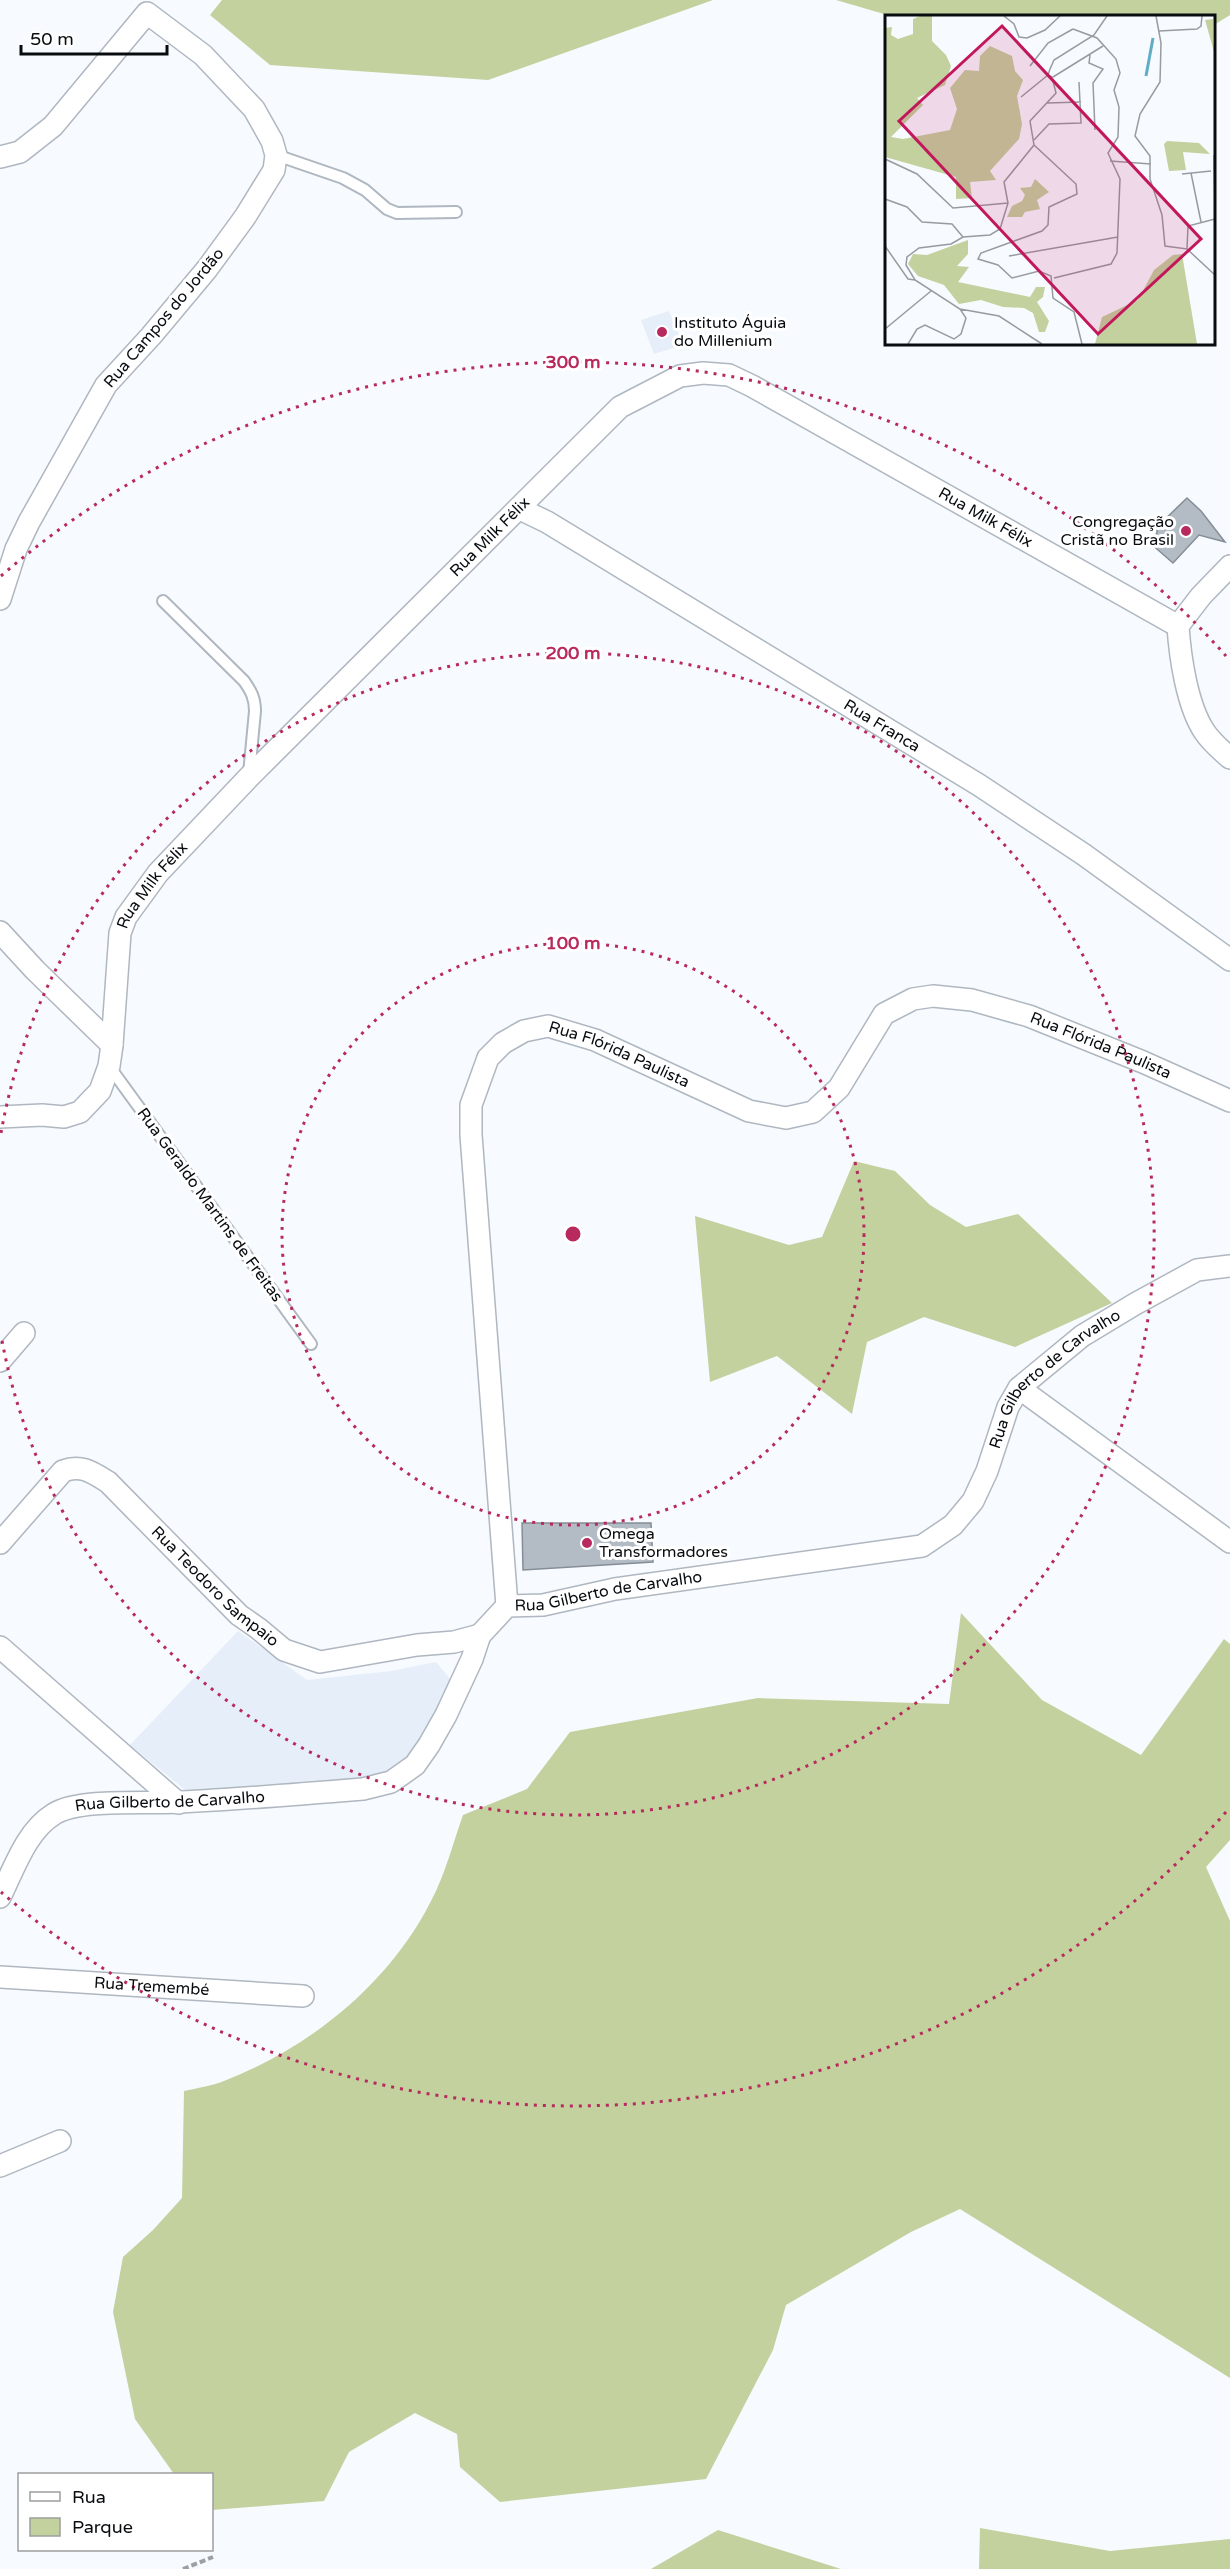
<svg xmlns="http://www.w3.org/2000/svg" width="1230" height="2569" viewBox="0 0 1230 2569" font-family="'Varela Round',sans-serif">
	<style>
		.built { fill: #e6eff9 }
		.green { fill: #c2d19d }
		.building { fill: #b3bcc5; stroke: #858d96; stroke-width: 1.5 }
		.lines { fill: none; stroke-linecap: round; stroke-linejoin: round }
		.lane-casing { stroke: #afb7c1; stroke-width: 14 }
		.street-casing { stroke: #afb7c1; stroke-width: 24 }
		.path { stroke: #9c9fa3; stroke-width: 4; stroke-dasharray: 6 3; stroke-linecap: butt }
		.lane { stroke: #fff; stroke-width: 10 }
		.street { stroke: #fff; stroke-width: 21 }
		.ring { fill: none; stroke: #b82a5d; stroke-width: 3; stroke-dasharray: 3 6 }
		.poi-dot { fill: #b82a5d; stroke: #fff; stroke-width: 2 }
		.labels { text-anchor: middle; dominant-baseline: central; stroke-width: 6; stroke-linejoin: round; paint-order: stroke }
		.street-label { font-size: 16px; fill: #090c0f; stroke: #fff }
		.poi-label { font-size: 16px; fill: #090c0f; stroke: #fff; text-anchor: start }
		.inset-river { fill: none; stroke: #61adc3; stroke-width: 3 }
		.inset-road { fill: none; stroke: #989b9f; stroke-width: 1.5 }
		.view { fill: #c2185b; fill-opacity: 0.15; stroke: #c2185b; stroke-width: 3 }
		.inset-edge { fill: none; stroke: #090c0f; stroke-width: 3 }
		.centre { fill: #b82a5d; stroke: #fff; stroke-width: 3 }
		.ring-label { font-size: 18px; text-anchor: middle; font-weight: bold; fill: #b82a5d; stroke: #fff; stroke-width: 6; stroke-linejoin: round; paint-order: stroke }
	</style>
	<rect width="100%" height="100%" fill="#f7faff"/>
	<!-- built -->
	<g class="built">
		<polygon points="669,311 683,345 654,354 641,320"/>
		<polygon points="238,1631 307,1680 391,1671 436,1662 451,1680 431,1731 397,1776 195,1798 130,1745"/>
	</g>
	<!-- green -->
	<g class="green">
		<polygon points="222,0 713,0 488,80 270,65 210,15"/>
		<polygon points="836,0 1230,0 1230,15 1214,25 1214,16 891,16"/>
		<polygon points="854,1161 895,1171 930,1205 966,1227 1018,1214 1112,1303 1015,1347 924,1317 867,1342 852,1414 777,1356 710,1382 695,1216 789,1245 822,1237"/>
		<path d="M961 1613 1042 1700 1141 1755 1224 1639 1230 1644V1840L1206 1867 1230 1921V2378L960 2209 911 2232 786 2305 773 2350 706 2479 500 2502 460 2467 457 2434 415 2413 349 2452 324 2501 212 2510V2474H174L135 2419 113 2312 123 2257 153 2230 182 2198 184 2091C197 2088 212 2086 224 2081 311 2047 389 1984 431 1901 445 1875 453 1843 463 1815L527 1789 570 1732 758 1698 949 1704Z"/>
		<polygon points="980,2528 1110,2551 1230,2539 1230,2569 979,2569"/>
		<polygon points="718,2530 841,2569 651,2569"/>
	</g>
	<!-- building -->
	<g class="building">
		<polygon points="1187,498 1201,511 1225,542 1199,535 1173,563 1150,543 1157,533 1157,527"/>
		<polygon points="522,1523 651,1523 653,1562 523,1570"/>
	</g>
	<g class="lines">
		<!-- lane casing -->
		<g class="lane-casing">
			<g id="lane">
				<polyline points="276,155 343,178 365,190 387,209 397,213 456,212"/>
				<path d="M163 601 244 681C251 691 255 698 255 711L249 774"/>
				<polyline points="109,1066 311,1344"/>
			</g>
		</g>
		<!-- street casing -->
		<g class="street-casing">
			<g id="street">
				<polyline points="0,157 20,152 53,126 147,13 203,55 254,109 272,141 276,155 274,170 245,217 207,269 151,336 106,385 29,522 16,549 0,599"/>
				<path id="s1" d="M520 509 547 522 979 785 1083 854 1230 960"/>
				<path d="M1230 566 1201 596 1178 626C1180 657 1187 705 1204 731 1211 742 1221 750 1230 758"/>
				<polyline points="0,932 35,970 112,1045"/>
				<path id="s2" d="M0 1117 42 1115 64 1117 80 1112 100 1091 109 1066 112 1045 120 933 126 917 158 873 249 777 620 407 680 376 703 373 729 375 752 386 1178 626"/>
				<polyline points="0,1361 24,1333"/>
				<polyline points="1019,1388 1230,1542"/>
				<path id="s3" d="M0 1543 63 1471C81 1464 92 1472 108 1482L239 1615 259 1629 284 1650 320 1662 417 1645 454 1642 480 1635"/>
				<path id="s4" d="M507 1606 471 1135V1105L488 1058 503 1043 524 1031 548 1026 595 1040 749 1111 786 1118 813 1112 839 1088 884 1014 913 999 933 996 972 1000 1029 1016 1143 1062 1230 1101"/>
				<polyline points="0,1647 178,1803"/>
				<path id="s5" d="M0 1897C14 1869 26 1831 54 1814 79 1798 149 1804 180 1802 241 1799 302 1794 363 1789L391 1782 415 1765 429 1745 446 1715 472 1659 480 1635 507 1606 543 1605 615 1589 922 1546 953 1525 973 1501 987 1471 1008 1407 1019 1388 1082 1336 1135 1304 1197 1270 1230 1266"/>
				<path id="s6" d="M0 1977 303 1996"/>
				<polyline points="0,2166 60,2141"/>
			</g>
		</g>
		<!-- path -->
		<polyline class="path" points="183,2569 213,2557"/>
		<!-- lane -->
		<use href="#lane" class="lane"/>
		<!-- street -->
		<use href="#street" class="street"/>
	</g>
	<!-- distance rings -->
	<g class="ring">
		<circle cx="573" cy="1234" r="291"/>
		<path d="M1 1133A581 581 0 1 1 1 1335"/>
		<path d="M1226 1812A872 872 0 0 1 1 1892M1 576A872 872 0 0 1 1226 656"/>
	</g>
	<!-- markers -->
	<g class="poi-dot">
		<circle cx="662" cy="332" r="6"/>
		<circle cx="1186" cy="531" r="6"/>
		<circle cx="587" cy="1543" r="6"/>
	</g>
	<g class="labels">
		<!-- street labels -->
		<g class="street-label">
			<text transform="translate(164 318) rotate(-50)">Rua Campos do Jordão</text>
			<text stroke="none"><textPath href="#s2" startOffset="1408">Rua Milk Félix</textPath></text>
			<text stroke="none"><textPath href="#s2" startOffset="814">Rua Milk Félix</textPath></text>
			<text stroke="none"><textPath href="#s1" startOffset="422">Rua Franca</textPath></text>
			<text stroke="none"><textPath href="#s2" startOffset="328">Rua Milk Félix</textPath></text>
			<text stroke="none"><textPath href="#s4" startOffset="1257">Rua Flórida Paulista</textPath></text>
			<text stroke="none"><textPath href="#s4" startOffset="699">Rua Flórida Paulista</textPath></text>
			<text transform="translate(210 1205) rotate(54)">Rua Geraldo Martins de Freitas</text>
			<text stroke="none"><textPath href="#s5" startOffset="1296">Rua Gilberto de Carvalho</textPath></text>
			<text stroke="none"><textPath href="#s3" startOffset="294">Rua Teodoro Sampaio</textPath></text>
			<text stroke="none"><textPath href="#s5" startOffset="758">Rua Gilberto de Carvalho</textPath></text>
			<text stroke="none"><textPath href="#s5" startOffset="218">Rua Gilberto de Carvalho</textPath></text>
			<text stroke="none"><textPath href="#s6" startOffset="152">Rua Tremembé</textPath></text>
		</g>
		<!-- poi labels -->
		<g class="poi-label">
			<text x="674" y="323">Instituto Águia<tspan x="674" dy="18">do Millenium</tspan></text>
			<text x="1174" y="522" text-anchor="end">Congregação<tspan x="1174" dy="18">Cristã no Brasil</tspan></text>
			<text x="599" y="1534">Omega<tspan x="599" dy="18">Transformadores</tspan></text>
		</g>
	</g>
	<!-- overview -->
	<g transform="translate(885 15)">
		<rect width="330" height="330" fill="#f7faff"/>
		<path d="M35 1H47V26L61 40 66 51 60 70 32 83 38 90 6 122 18 124 65 115 72 94 65 73 80 55 94 56 95 41 105 31 127 41 130 56 138 65 132 81 137 109 134 124 105 156 111 165 85 167 87 183 71 184V162L0 142V13L7 12 6 20 13 24 28 19V4ZM328 4V28L330 40 320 5ZM282 126 314 128 325 139 298 137 301 155 284 156 279 129ZM150 164 164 177 152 185 155 194 140 197 137 202H122L127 191 137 186 140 180 135 173 146 172ZM83 225V239L72 251 84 252 73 267 145 282 151 272H160L158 282 152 287 164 306 160 317H154L148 298 139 293 118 292 96 285 74 289 59 270 33 261 23 249 28 239 42 240ZM297 239 312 329H210L217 302 253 285 269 255 288 240Z" fill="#c2d19d"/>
		<path class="inset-river" d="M261 61 268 23"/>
		<path class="inset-road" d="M119 1 129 9 134 22 142 23 160 15 175 1M271 1 276 28 275 67 255 99 250 121 265 141V164L277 200 280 231 302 234 303 211 330 204M274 16 312 14 316 11 317 1M205 40 204 48 218 54 208 68 210 115M145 51 163 28 188 14M168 62 218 31M136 82 163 60M162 88 196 87M149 125 164 109 196 108 194 67M149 130 191 169 192 179 164 192 163 210 157 216 96 238 93 244 113 250 127 263 154 256 166 261 168 283 189 297 197 329M329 140 330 201M0 144 32 159 68 193 123 188M225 146 266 149M306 158 316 207M297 159 326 156M0 184 22 192 37 207 67 209 78 222M0 231 23 264 30 265M302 234 330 260M124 241 233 222M169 263 226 249 232 238 235 164 223 138 233 122 234 92 229 75 235 58 231 44 212 23 188 14M75 294 114 301 157 329M0 314 46 276M23 329 32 314 40 310 69 324 76 319 81 303 75 294 30 265 21 250 22 242 34 233 66 229 78 222 105 220 115 214 123 188 119 167 149 130 145 106 171 78 167 62 163 60 165 54 169 45 209 20 222 1"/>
		<path class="view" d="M117 11 316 224 213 319 14 106Z"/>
		<rect width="330" height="330" class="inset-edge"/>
	</g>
	<circle cx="573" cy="1234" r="9" class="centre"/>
	<g class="ring-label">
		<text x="573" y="368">300 m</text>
		<text x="573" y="659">200 m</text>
		<text x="573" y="949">100 m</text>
	</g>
	<!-- legend -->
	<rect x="18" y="2473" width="195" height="78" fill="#ffffff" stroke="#9d9e9f" stroke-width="1.5"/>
	<rect x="30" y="2492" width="30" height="9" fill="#ffffff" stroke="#9d9e9f" stroke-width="1.5"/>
	<text x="72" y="2503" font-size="18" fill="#090c0f">Rua</text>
	<rect x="30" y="2518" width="30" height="18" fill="#c2d19d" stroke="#9d9e9f" stroke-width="1.5"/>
	<text x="72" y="2533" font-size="18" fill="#090c0f">Parque</text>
	<!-- scale -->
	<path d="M21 45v9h146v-9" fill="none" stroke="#090c0f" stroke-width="3"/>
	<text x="30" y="45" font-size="18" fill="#090c0f" stroke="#ffffff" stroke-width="4.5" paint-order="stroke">50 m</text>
</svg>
